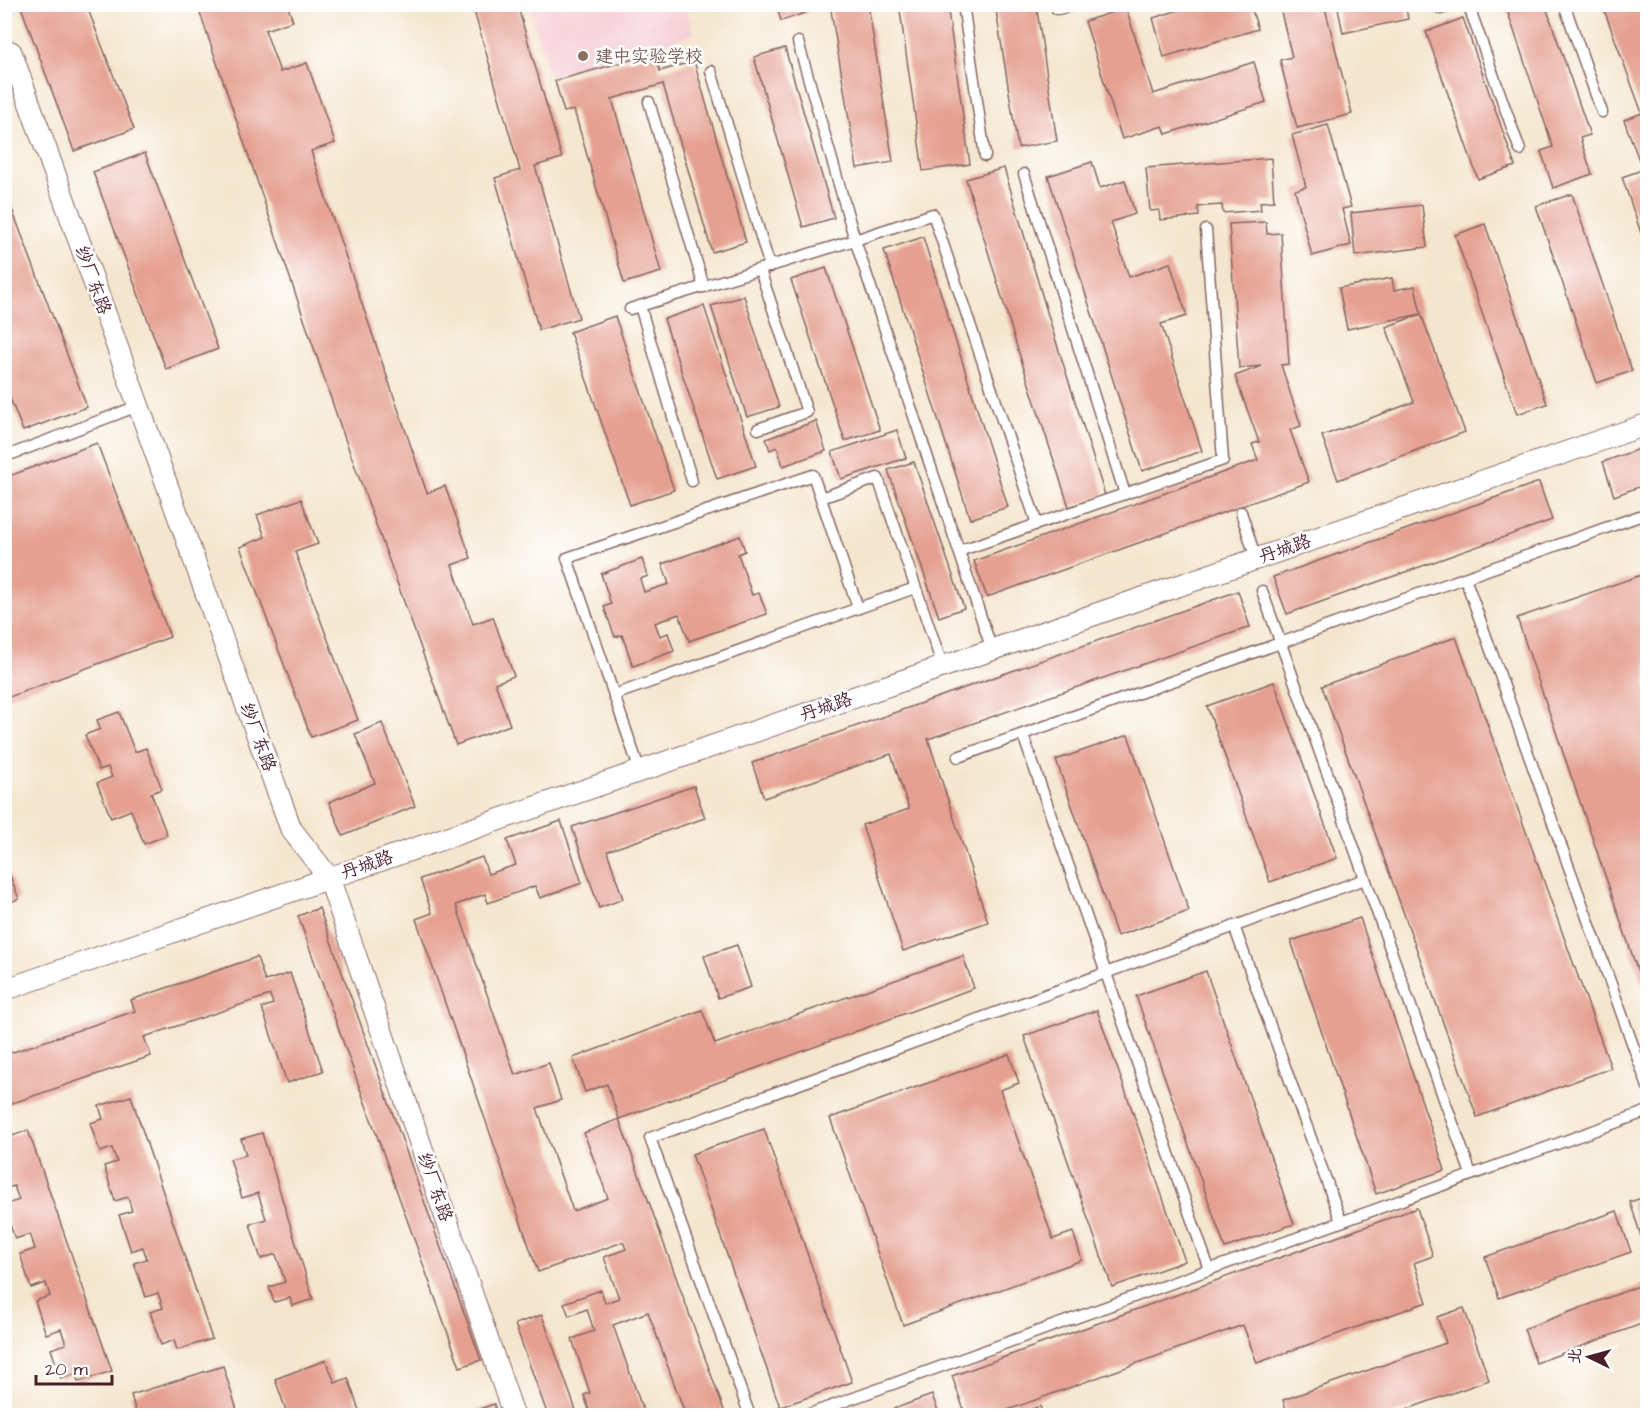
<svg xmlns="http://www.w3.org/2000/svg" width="1652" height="1420" viewBox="0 0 1652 1420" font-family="'Architects Daughter','LXGW WenKai TC',sans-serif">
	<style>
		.built { fill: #f6cfd6 }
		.building { fill: #e5a091 }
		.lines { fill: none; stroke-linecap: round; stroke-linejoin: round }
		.service-casing { stroke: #866564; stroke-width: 13 }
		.minor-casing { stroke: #866564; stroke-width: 23 }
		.service { stroke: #fff; stroke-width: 10 }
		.minor { stroke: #fff; stroke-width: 21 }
		.education-dot { fill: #8d6e63; stroke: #fff; stroke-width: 2 }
		.labels { text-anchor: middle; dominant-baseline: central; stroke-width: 5; stroke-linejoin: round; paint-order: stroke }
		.education-label { font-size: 18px; fill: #785e54; stroke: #fff; text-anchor: start }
		.street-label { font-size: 18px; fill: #4a1f2b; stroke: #fff }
	</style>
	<rect width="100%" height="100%" fill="#fff"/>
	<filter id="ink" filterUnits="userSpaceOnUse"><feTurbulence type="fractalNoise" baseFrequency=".0167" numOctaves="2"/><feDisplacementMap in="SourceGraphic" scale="12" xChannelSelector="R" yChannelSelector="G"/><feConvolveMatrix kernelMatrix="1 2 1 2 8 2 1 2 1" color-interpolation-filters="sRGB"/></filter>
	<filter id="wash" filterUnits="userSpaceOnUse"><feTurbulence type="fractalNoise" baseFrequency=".008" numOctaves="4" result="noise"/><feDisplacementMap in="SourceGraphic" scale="24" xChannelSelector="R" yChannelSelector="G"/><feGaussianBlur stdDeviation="1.35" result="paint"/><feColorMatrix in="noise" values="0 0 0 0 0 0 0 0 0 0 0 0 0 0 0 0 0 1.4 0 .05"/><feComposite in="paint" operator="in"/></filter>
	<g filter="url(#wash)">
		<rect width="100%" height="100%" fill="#f4e6ce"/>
		<!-- built -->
		<polygon class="built" points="528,5 684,5 694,34 550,77"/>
		<g id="blocks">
			<!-- building -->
			<g class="building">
				<polygon points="20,4 86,4 134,129 74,151"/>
				<polygon points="197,4 287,4 293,21 265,30 280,72 307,63 335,143 311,151 329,208 427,493 445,486 471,558 452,565 473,624 493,617 514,676 495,683 510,725 456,745 340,425"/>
				<polygon points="472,4 517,4 562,158 535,166 579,318 539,330 495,178 520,170"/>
				<polygon points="776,4 805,4 808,12 781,21"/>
				<polygon points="830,4 868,4 893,162 857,168"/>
				<polygon points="899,4 947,4 970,164 923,171"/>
				<polygon points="995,4 1036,4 1057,141 1018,148"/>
				<polygon points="1199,4 1250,4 1258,29 1164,57 1153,18"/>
				<polygon points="1279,4 1324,4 1352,114 1297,128 1280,60 1292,57"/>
				<polygon points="1337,4 1405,4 1408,19 1343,33"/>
				<polygon points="1505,4 1545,4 1590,135 1580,138 1592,174 1553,188 1541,151 1553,147"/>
				<polygon points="1602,4 1640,4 1647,24 1647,157 1639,160 1624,120 1642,113"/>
				<polygon points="1126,8 1153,94 1254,62 1266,102 1166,134 1163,126 1122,139 1085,21"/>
				<polygon points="1463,18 1515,166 1478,179 1426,32"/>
				<polygon points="785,48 834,218 803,227 754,57"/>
				<polygon points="655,53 660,71 694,61 746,242 712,252 663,84 612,99 661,272 624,283 574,110 564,112 555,81"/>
				<polygon points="1328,125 1351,207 1342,209 1351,245 1312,256 1295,190 1306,187 1292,135"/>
				<polygon points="145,153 218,349 166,369 93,172"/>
				<polygon points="1271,158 1274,201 1260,202 1261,210 1223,213 1222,205 1206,206 1198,207 1199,216 1160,220 1159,210 1150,211 1146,168"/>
				<polygon points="1092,162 1100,188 1125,180 1135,214 1111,222 1129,277 1170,263 1187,316 1161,324 1202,451 1142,471 1048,176"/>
				<polygon points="1004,168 1054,335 1105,495 1069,507 1017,347 966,179"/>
				<polygon points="1647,168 1647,251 1622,177"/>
				<polygon points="5,191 87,407 23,431 4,383"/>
				<polygon points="1572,194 1632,371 1597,383 1536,206"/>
				<polygon points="1422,205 1427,247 1355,256 1351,213"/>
				<polygon points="1266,222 1267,234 1281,233 1289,364 1281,365 1301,426 1290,430 1309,482 987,597 974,561 1258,460 1252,444 1259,442 1235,376 1262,366 1239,368 1229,224"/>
				<polygon points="1485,224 1547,404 1517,414 1455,235"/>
				<polygon points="923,237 1008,507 970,519 884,250"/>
				<polygon points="826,268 880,430 845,441 791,280"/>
				<polygon points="1392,278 1394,290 1415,286 1421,314 1465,432 1338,480 1322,436 1414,402 1386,327 1421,314 1347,329 1339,288"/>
				<polygon points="744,296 779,407 747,417 711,306"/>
				<polygon points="704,306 756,466 717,479 664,319"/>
				<polygon points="615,316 674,490 630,505 570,332"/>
				<polygon points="816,421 826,451 783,466 777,447 770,450 766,439"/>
				<polygon points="897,430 906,458 841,479 832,452"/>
				<polygon points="97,443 170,637 4,699 4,478"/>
				<polygon points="1647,446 1647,484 1614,496 1603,462"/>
				<polygon points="914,462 964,608 939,617 888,470"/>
				<polygon points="1539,482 1552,520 1287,614 1273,577"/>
				<polygon points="301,499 318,544 295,552 358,720 311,737 240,547 265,537 257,515"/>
				<polygon points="740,536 745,551 738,554 752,595 759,593 767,614 689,641 679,614 655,623 660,636 668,633 674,651 633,666 622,635 615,637 604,607 611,604 601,574 642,559 648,576 640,579 644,592 669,584 662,564"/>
				<polygon points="1647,573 1647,998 1517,618"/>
				<polygon points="1238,591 1250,627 928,739 988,922 903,951 862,825 909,809 891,754 764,798 752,763"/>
				<polygon points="1456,637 1611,1068 1477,1117 1322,686"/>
				<polygon points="1274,682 1337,858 1270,882 1207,706"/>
				<polygon points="119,712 135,752 146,748 162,789 151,793 167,835 144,844 131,810 111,818 97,783 112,777 108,767 99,770 85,735 100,729 97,720"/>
				<polygon points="382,723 415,806 343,836 329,802 375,783 355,734"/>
				<polygon points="1128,735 1189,911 1117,936 1056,760"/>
				<polygon points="694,786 705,818 607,851 623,899 599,908 572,827"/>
				<polygon points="561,821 582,883 540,898 535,886 488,903 485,894 456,905 515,1075 549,1063 561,1100 537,1108 573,1211 608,1198 584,1133 619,1119 607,1084 585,1092 573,1058 702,1010 715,1044 963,956 974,988 619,1119 726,1416 686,1416 648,1312 613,1325 645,1416 591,1416 584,1395 590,1393 572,1339 594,1331 587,1309 569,1316 564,1303 601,1290 605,1303 619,1298 604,1257 626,1249 623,1242 538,1272 416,919 432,913 420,879 482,857 488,874 516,865 507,840"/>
				<polygon points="4,860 19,899 4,904"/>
				<polygon points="319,908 481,1360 460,1367 298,916"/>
				<polygon points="1360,918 1445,1170 1376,1194 1291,941"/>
				<polygon points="737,945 751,987 718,998 704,956"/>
				<polygon points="257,957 265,981 290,973 323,1071 287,1083 262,1008 273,1004 270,995 144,1037 151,1056 4,1106 4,1055 135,1011 131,1000"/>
				<polygon points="1206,971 1294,1224 1225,1248 1136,996"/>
				<polygon points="1097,1010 1185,1261 1112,1287 1024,1036"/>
				<polygon points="1009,1054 1019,1083 1000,1090 1053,1239 1073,1232 1082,1260 903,1325 830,1118"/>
				<polygon points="131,1096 212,1339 177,1350 174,1340 161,1345 150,1312 163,1308 158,1293 146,1297 134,1263 147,1259 143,1247 131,1251 119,1215 132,1211 128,1197 115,1201 104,1166 117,1162 112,1148 100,1152 90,1123 103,1119 99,1106"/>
				<polygon points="764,1129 852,1382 780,1407 692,1154"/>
				<polygon points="28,1130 112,1371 78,1382 76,1374 61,1379 51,1349 66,1344 61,1329 46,1334 35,1301 50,1296 46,1283 31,1288 20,1254 35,1249 30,1234 15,1239 4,1207 4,1205 19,1200 14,1186 4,1189 4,1139"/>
				<polygon points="262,1133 313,1299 292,1306 290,1298 274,1302 269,1287 285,1282 276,1254 261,1259 250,1224 266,1219 258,1193 242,1198 230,1159 246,1155 241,1139"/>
				<polygon points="1647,1196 1647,1237 1642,1239 1630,1202"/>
				<polygon points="1417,1208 1433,1256 1414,1263 1427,1302 1257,1363 1243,1325 991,1416 966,1416 952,1376"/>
				<polygon points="1617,1211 1631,1252 1499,1298 1485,1257"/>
				<polygon points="1647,1283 1647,1322 1536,1363 1524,1329"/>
				<polygon points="1464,1308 1489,1380 1388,1416 1288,1416 1283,1400 1446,1343 1437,1317"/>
				<polygon points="542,1315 578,1416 548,1416 515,1324"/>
				<polygon points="326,1360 335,1383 348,1378 361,1416 288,1416 275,1379"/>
				<polygon points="223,1366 239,1416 137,1416 131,1395"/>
				<polygon points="932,1395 940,1416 877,1416 877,1415"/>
				<polygon points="494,1404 498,1416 462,1416 462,1415"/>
				<polygon points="1040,1406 1043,1416 1014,1416 1014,1415"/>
			</g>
		</g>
	</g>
	<g filter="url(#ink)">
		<use href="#blocks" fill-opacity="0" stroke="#866564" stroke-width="1.5"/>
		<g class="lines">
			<!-- service casing -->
			<g class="service-casing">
				<g id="service">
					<polyline points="963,4 985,156"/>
					<polyline points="1468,4 1520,150"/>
					<polyline points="1564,4 1602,112"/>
					<polyline points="1057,9 1081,4"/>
					<polyline points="1441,9 1455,4"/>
					<polyline points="798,42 855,240 933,214 1037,524"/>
					<polyline points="711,71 770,267"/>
					<polyline points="649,102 704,287"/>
					<polyline points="1024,174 1125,494"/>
					<polyline points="640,306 692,481"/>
					<polyline points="630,309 855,240 992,650"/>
					<polyline points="758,429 807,412 760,270"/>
					<polyline points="4,457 138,406"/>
					<polyline points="821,498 878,478 943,667"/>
					<polyline points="1241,512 1256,559"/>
					<polyline points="959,551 1223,460 1206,230"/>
					<polyline points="1465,578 1648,1087"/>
					<polyline points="1262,591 1471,1174"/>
					<polyline points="614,695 915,588"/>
					<polyline points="1023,735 1209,1269"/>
					<polyline points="958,757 1648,513"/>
					<polyline points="640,771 567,558 813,475 858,608"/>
					<polyline points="1234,926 1341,1221"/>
					<polyline points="750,1416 650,1138 1365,879"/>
					<polyline points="804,1416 1648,1111"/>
				</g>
			</g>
			<!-- minor casing -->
			<g class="minor-casing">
				<g id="minor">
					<polyline points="11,52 291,829 329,878 514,1416"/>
					<polyline points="4,990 1648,424"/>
				</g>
			</g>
			<!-- service -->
			<use href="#service" class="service"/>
			<!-- minor -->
			<use href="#minor" class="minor"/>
		</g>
	</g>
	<!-- markers -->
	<circle class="education-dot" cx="583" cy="56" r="6"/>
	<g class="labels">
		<!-- education labels -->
		<g class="education-label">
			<text x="595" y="56">建中实验学校</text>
		</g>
		<!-- street labels -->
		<g class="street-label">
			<text transform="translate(93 280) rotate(70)">纱厂东路</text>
			<text transform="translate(1285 549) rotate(-19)">丹城路</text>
			<text transform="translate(826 707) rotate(-19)">丹城路</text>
			<text transform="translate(258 737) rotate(70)">纱厂东路</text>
			<text transform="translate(367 865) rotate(-19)">丹城路</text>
			<text transform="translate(435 1187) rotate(71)">纱厂东路</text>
		</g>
	</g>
	<!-- margin -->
	<rect width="1652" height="1420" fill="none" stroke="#fff" stroke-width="24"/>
	<!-- north arrow -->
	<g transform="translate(1589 1357) rotate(275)" stroke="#ffffff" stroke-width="4.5" paint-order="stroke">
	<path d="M0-4.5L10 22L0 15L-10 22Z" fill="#4a1f2b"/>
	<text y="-9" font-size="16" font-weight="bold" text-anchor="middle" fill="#4a1f2b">北</text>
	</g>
	<!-- scale -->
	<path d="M36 1375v9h76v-9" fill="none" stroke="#4a1f2b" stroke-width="3"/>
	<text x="45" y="1375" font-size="18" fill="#4a1f2b" stroke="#ffffff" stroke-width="4.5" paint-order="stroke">20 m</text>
</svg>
